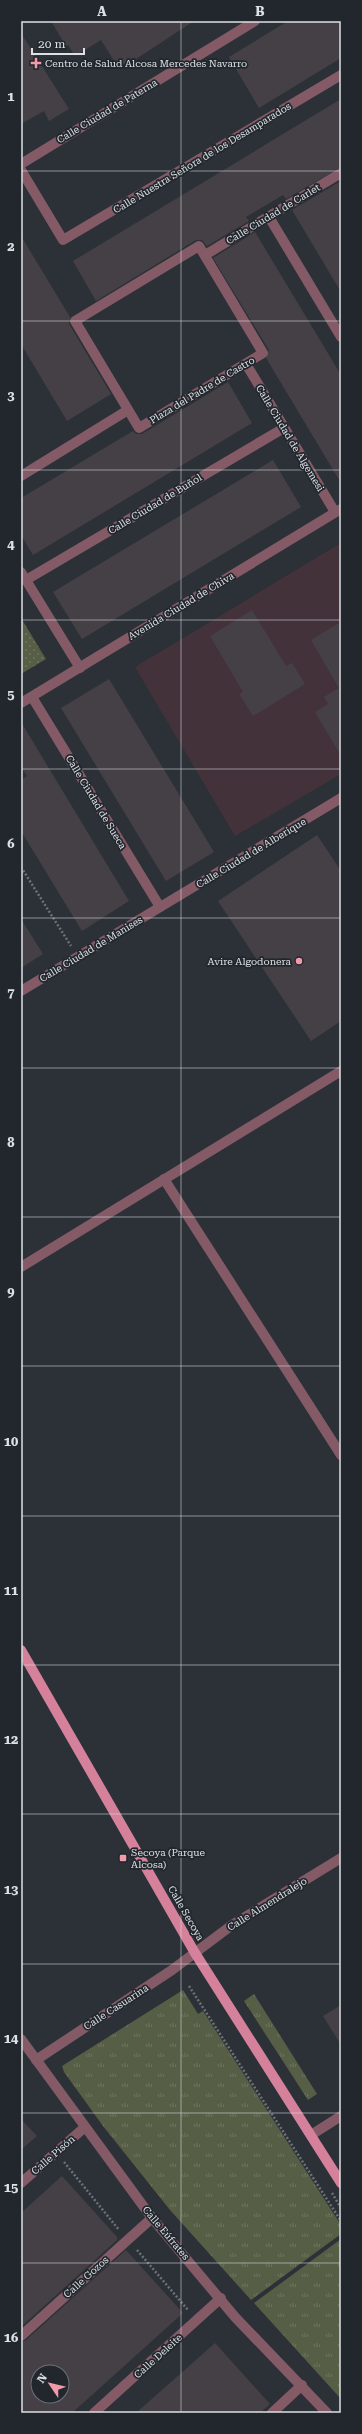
<svg xmlns="http://www.w3.org/2000/svg" width="362" height="2434" viewBox="0 0 362 2434" font-family="'Roboto Serif',serif">
	<style>
		.education { fill: #44323b }
		.grass { fill: url(#grass-tufts) }
		.park { fill: url(#park-dots) }
		.building { fill: #454046; fill-rule: evenodd }
		.lines { fill: none; stroke-linecap: round; stroke-linejoin: round }
		.path { stroke: #6d7277; stroke-width: 2.5; stroke-dasharray: 2 2; stroke-linecap: butt }
		.minor { stroke: #845a66; stroke-width: 10 }
		.major { stroke: #d5819b; stroke-width: 10 }
		.grid { fill: none; stroke: #dde1e5; stroke-width: 1; stroke-opacity: 0.55 }
		.poi-dot { fill: #f39aaa; stroke: #21272d; stroke-width: 1.5 }
		.labels { text-anchor: middle; dominant-baseline: central; stroke-width: 3.5; stroke-linejoin: round; paint-order: stroke }
		.poi-label { font-size: 10px; fill: #dde1e5; stroke: #21272d; text-anchor: start }
		.street-label { font-size: 10px; fill: #dde1e5; stroke: #21272d }
		.neatline { fill: none; stroke: #dde1e5; stroke-width: 1.5 }
		.grid-label { font-size: 13px; text-anchor: middle; font-weight: bold; fill: #dde1e5 }
	</style>
	<defs>
		<pattern id="grass-tufts" width="24" height="20" patternUnits="userSpaceOnUse"><rect width="24" height="20" fill="#565e45"/><path d="M3 7l-1-3M5 7V3M7 7l1-3M15 17l-1-3M17 17v-4M19 17l1-3" fill="none" stroke="#6e7560"/></pattern>
		<pattern id="park-dots" width="8" height="8" patternUnits="userSpaceOnUse"><rect width="8" height="8" fill="#565e45"/><path d="M2 2h.1M6 6h.1" fill="none" stroke="#6e7560" stroke-width="1.8" stroke-linecap="round"/></pattern>
	</defs>
	<rect width="100%" height="100%" fill="#2b3137"/>
	<!-- education -->
	<polygon class="education" points="341,543 341,774 235,836 135,667"/>
	<!-- grass -->
	<g class="grass">
		<polygon points="183,1990 198,2014 203,2011 341,2225 341,2234 251,2300 170,2210 103,2126 64,2072 62,2066"/>
		<polygon points="254,1994 317,2094 308,2100 244,2001"/>
		<polygon points="341,2239 341,2399 254,2303"/>
	</g>
	<!-- park -->
	<polygon class="park" points="21,618 46,659 21,674"/>
	<!-- building -->
	<g class="building">
		<polygon points="51,21 194,21 136,59 134,58 118,67 101,40 75,56 68,45 66,46"/>
		<polygon points="288,21 341,21 341,58 259,108 229,57"/>
		<polygon points="21,33 69,109 49,121 44,111 21,124"/>
		<polygon points="341,99 341,167 286,199 283,195 246,217 249,221 207,246 202,240 196,240 96,301 73,261"/>
		<polygon points="341,181 341,292 292,210"/>
		<polygon points="255,232 341,375 341,483 266,358 269,350 213,258"/>
		<polygon points="21,236 70,317 69,324 111,394 67,421 21,344"/>
		<polygon points="228,382 252,423 33,555 21,535 21,498 133,431 136,434 142,434"/>
		<polygon points="273,460 301,507 82,639 53,592"/>
		<polygon points="252,610 286,666 292,663 305,684 253,716 239,694 243,692 210,636"/>
		<polygon points="341,622 341,756 315,712 328,704 324,697 339,688 311,640"/>
		<polygon points="109,679 214,852 166,881 61,708"/>
		<polygon points="21,722 129,901 82,931 21,831 21,780 27,776 21,767"/>
		<polygon points="317,835 341,871 341,1021 311,1041 218,901"/>
		<polygon points="21,919 43,954 21,968"/>
		<polygon points="341,2005 341,2045 323,2016"/>
		<polygon points="21,2119 37,2136 21,2150"/>
		<polygon points="62,2176 117,2237 117,2240 21,2327 21,2213"/>
		<path d="M126 2250 183 2313 72 2413H21V2342L25 2341ZM38 2372H62V2396H38Z"/>
		<polygon points="215,2343 270,2404 260,2413 136,2413"/>
	</g>
	<g class="lines">
		<!-- path -->
		<g class="path">
			<polyline points="21,867 71,946"/>
			<polyline points="189,1986 341,2221"/>
			<polyline points="64,2162 119,2230"/>
			<polyline points="332,2193 341,2208"/>
			<polyline points="137,2250 188,2310"/>
		</g>
		<!-- minor -->
		<g class="minor">
			<polyline points="21,164 255,21"/>
			<polyline points="21,170 63,240 341,75"/>
			<polyline points="269,217 341,337"/>
			<polygon points="199,246 263,353 139,428 75,321"/>
			<polyline points="205,255 341,173"/>
			<polyline points="246,364 335,512"/>
			<polyline points="21,476 128,410"/>
			<polyline points="21,572 80,668"/>
			<polyline points="26,580 284,428"/>
			<polyline points="32,697 160,907"/>
			<polyline points="21,703 341,509"/>
			<polyline points="21,991 341,798"/>
			<polyline points="164,1179 341,1455"/>
			<polyline points="21,1267 341,1071"/>
			<polyline points="21,2039 152,2218 235,2317 327,2413"/>
			<polyline points="36,2060 172,1970 232,1925 341,1858"/>
			<polyline points="311,2135 341,2116"/>
			<polyline points="21,2183 85,2127"/>
			<polyline points="21,2336 152,2218"/>
			<polyline points="94,2413 221,2298"/>
			<polyline points="272,2413 302,2385"/>
		</g>
		<!-- major -->
		<polyline class="major" points="21,1650 195,1953 341,2183"/>
	</g>
	<!-- grid -->
	<path class="grid" d="M181 21V2413M21 171H341M21 321H341M21 470H341M21 620H341M21 769H341M21 918H341M21 1068H341M21 1217H341M21 1366H341M21 1516H341M21 1665H341M21 1814H341M21 1964H341M21 2113H341M21 2263H341"/>
	<!-- markers -->
	<g class="poi-dot">
		<path d="M34 57h4v4h4v4h-4v4h-4v-4h-4v-4h4z"/>
		<circle cx="299" cy="961" r="4"/>
		<rect x="119" y="1854" width="8" height="8" rx="2"/>
	</g>
	<g class="labels">
		<!-- poi labels -->
		<g class="poi-label">
			<text x="45" y="63">Centro de Salud Alcosa Mercedes Navarro</text>
			<text x="291" y="961" text-anchor="end">Avire Algodonera</text>
			<text x="131" y="1852">Secoya (Parque<tspan x="131" dy="12">Alcosa)</tspan></text>
		</g>
		<!-- street labels -->
		<g class="street-label">
			<text transform="translate(107 111) rotate(-31)">Calle Ciudad de Paterna</text>
			<text transform="translate(202 158) rotate(-31)">Calle Nuestra Señora de los Desamparados</text>
			<text transform="translate(273 214) rotate(-31)">Calle Ciudad de Carlet</text>
			<text transform="translate(202 390) rotate(-31)">Plaza del Padre de Castro</text>
			<text transform="translate(290 438) rotate(59)">Calle Ciudad de Algemesi</text>
			<text transform="translate(155 504) rotate(-31)">Calle Ciudad de Buñol</text>
			<text transform="translate(181 606) rotate(-31)">Avenida Ciudad de Chiva</text>
			<text transform="translate(96 802) rotate(59)">Calle Ciudad de Sueca</text>
			<text transform="translate(251 853) rotate(-31)">Calle Ciudad de Alberique</text>
			<text transform="translate(91 949) rotate(-31)">Calle Ciudad de Manises</text>
			<text transform="translate(267 1904) rotate(-32)">Calle Almendralejo</text>
			<text transform="translate(186 1913) rotate(60)">Calle Secoya</text>
			<text transform="translate(116 2007) rotate(-33)">Calle Casuarina</text>
			<text transform="translate(53 2155) rotate(-41)">Calle Pisón</text>
			<text transform="translate(166 2233) rotate(50)">Calle Eúfrates</text>
			<text transform="translate(86 2277) rotate(-42)">Calle Gozos</text>
			<text transform="translate(158 2356) rotate(-42)">Calle Deleite</text>
		</g>
	</g>
	<!-- border -->
	<rect width="362" height="2434" fill="none" stroke="#21272d" stroke-width="44"/>
	<!-- north arrow -->
	<g transform="translate(50 2384) rotate(305)"><circle r="19" fill="#21272d" stroke="#6c7177"/>
	<path d="M0-3L7 15L0 10L-7 15Z" fill="#f39aaa"/>
	<text y="-6" font-size="11" font-weight="bold" text-anchor="middle" fill="#dde1e5">N</text>
	</g>
	<!-- scale -->
	<path d="M32 48v6h52v-6" fill="none" stroke="#dde1e5" stroke-width="2"/>
	<text x="38" y="48" font-size="12" fill="#dde1e5" stroke="#21272d" stroke-width="3" paint-order="stroke">20 m</text>
	<rect x="22" y="22" width="318" height="2390" class="neatline"/>
	<g class="grid-label">
		<text x="102" y="16">A</text>
		<text x="260" y="16">B</text>
		<text x="11" y="101">1</text>
		<text x="11" y="251">2</text>
		<text x="11" y="400">3</text>
		<text x="11" y="549">4</text>
		<text x="11" y="699">5</text>
		<text x="11" y="848">6</text>
		<text x="11" y="997">7</text>
		<text x="11" y="1147">8</text>
		<text x="11" y="1296">9</text>
		<text x="11" y="1446">10</text>
		<text x="11" y="1595">11</text>
		<text x="11" y="1744">12</text>
		<text x="11" y="1894">13</text>
		<text x="11" y="2043">14</text>
		<text x="11" y="2192">15</text>
		<text x="11" y="2342">16</text>
	</g>
</svg>
